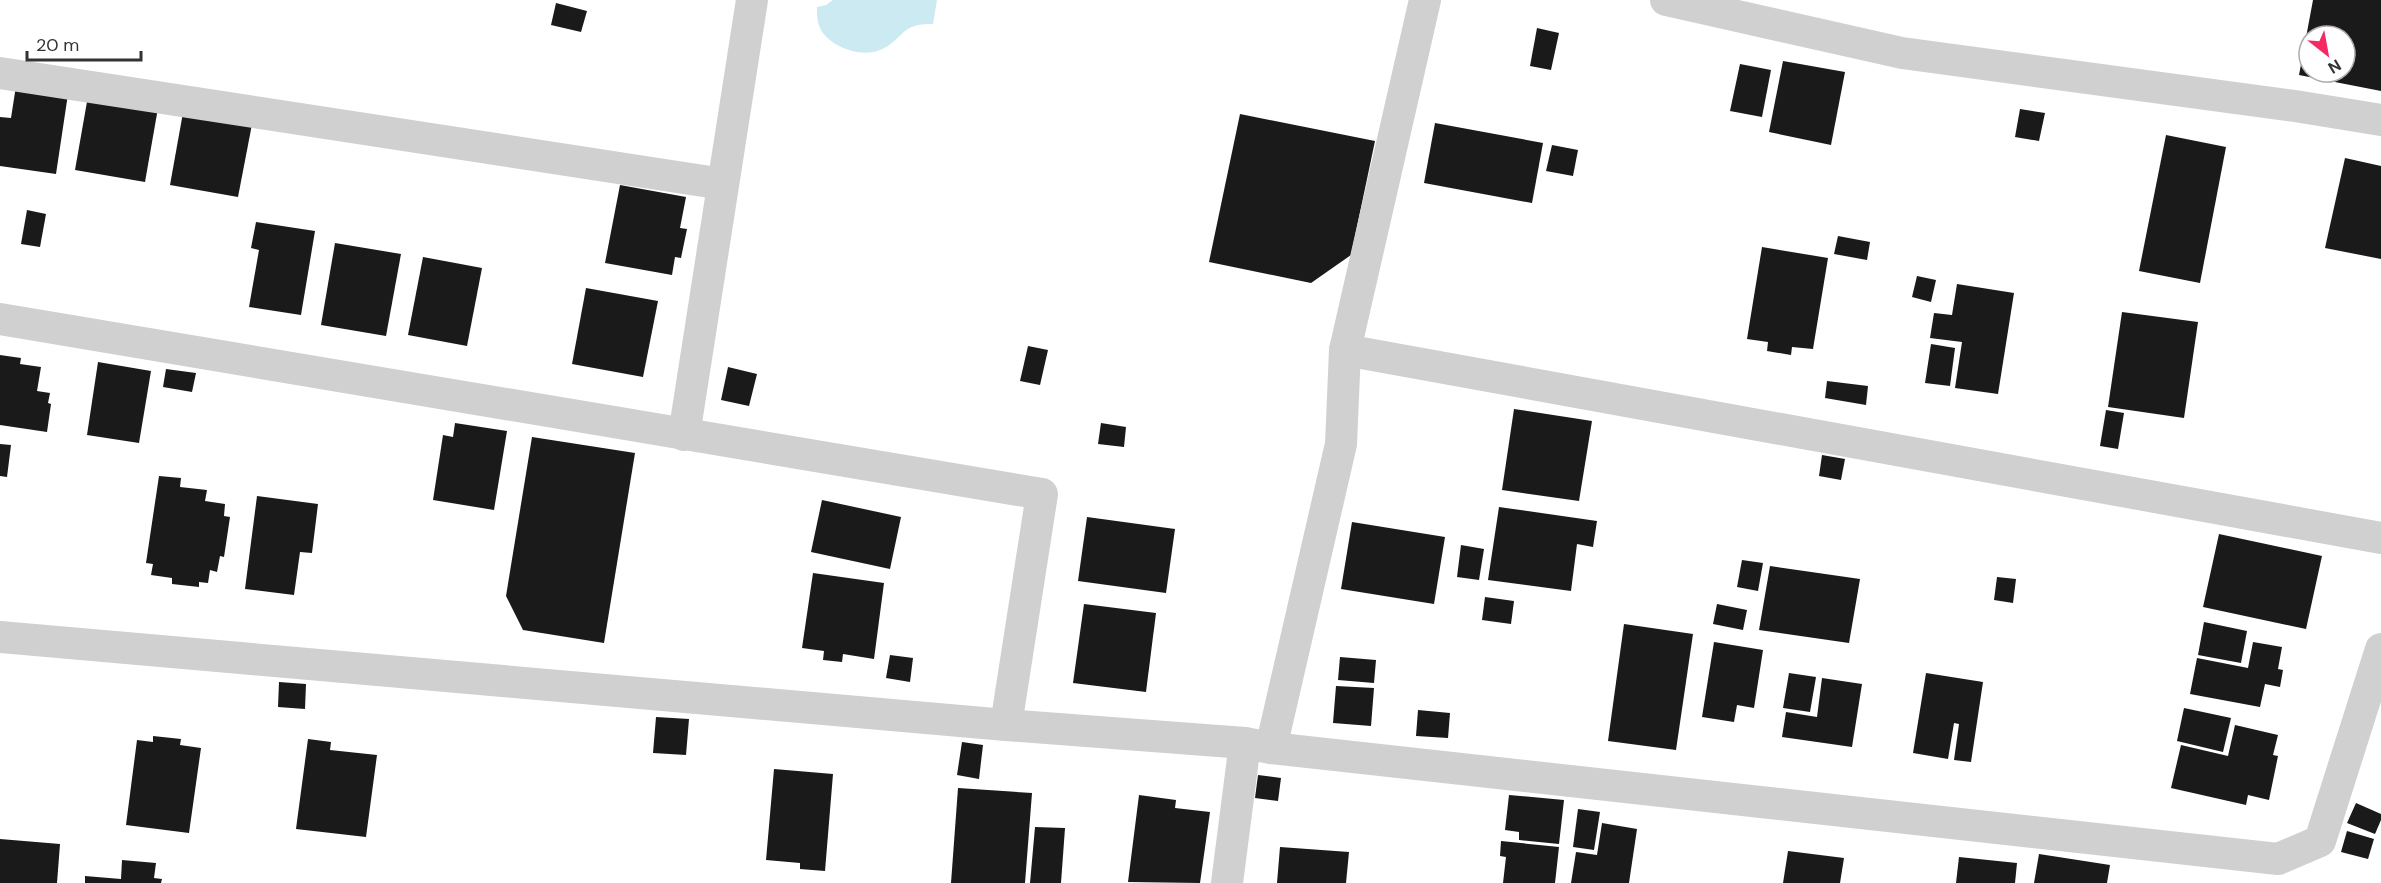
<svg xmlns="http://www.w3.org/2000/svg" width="2381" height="883" viewBox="0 0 2381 883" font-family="'DM Sans',sans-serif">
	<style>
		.water { fill: #cceaf1 }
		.building { fill: #1a1a1a; fill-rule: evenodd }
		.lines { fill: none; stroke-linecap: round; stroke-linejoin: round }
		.street { stroke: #d0d0d0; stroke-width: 32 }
	</style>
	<rect width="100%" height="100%" fill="#fff"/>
	<!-- water -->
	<path class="water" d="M833 0H937L933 24C899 23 904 40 880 50 861 58 831 47 821 30 817 22 817 15 817 7L826 5Z"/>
	<!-- building -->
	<g class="building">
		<path d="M2313 0H2381V91L2299 75ZM2309 36H2345V72H2309Z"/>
		<polygon points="556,3 587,11 581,32 551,25"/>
		<polygon points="1537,28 1559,33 1551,70 1530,66"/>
		<polygon points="1783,61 1845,72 1831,145 1769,132"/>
		<polygon points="1740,64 1771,70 1762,117 1730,111"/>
		<polygon points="16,86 68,94 56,174 0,166 0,117 11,118"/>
		<polygon points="88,96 158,108 145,182 75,170"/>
		<polygon points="184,107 253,119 238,197 170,185"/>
		<polygon points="2020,109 2045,113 2039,141 2015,137"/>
		<polygon points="1240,114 1375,141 1351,255 1311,283 1209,262"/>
		<polygon points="1435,123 1543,143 1532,203 1424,183"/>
		<polygon points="2166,135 2226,147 2200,283 2139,271"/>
		<polygon points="1552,145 1578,150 1573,176 1546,171"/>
		<polygon points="2345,158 2381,166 2381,259 2325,248"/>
		<polygon points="620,185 686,197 680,228 687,229 681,258 675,257 672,275 605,263"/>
		<polygon points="27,210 46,214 40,247 21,244"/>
		<polygon points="256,222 315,231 301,315 249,307 259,250 251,248"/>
		<polygon points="1838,236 1870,242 1867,260 1834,254"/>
		<polygon points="335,243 401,254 386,336 321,325"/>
		<polygon points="1762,247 1828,258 1813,349 1792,347 1791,355 1767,351 1768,342 1747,339"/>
		<polygon points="423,257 482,268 467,346 408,335"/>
		<polygon points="1917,276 1936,280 1931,302 1912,297"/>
		<polygon points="1957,284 2014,293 1998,394 1955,388 1962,342 1930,338 1934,313 1952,315"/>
		<polygon points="586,288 658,301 643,377 572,364"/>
		<polygon points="2122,312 2198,322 2184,418 2108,407"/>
		<polygon points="1931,344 1955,348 1950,386 1925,383"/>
		<polygon points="1028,346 1048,350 1040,385 1020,381"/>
		<polygon points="0,355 21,358 20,364 41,367 37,391 50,393 48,403 51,404 47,432 0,425"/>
		<polygon points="98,362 151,371 139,443 87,435"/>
		<polygon points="728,367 757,374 749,406 721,400"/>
		<polygon points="166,369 196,373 192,392 163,387"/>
		<polygon points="1827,381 1868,386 1866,405 1825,398"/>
		<polygon points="1514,409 1592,421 1579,501 1502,490"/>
		<polygon points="2106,410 2124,413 2118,449 2100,446"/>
		<polygon points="455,423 507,431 494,510 433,500 443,435 453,437"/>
		<polygon points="1101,423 1126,427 1124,447 1098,444"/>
		<polygon points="532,437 635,453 604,643 523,630 506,596"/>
		<polygon points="0,444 11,445 7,477 0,476"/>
		<polygon points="1822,455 1845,459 1841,480 1819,476"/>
		<polygon points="159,476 181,478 180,487 207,490 205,501 225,504 224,516 230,517 224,557 220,556 217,572 210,570 208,583 199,582 199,587 172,584 172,578 151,575 153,564 146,563"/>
		<polygon points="257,496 318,504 312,553 300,552 294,595 245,589"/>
		<polygon points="822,500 901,517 890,569 811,552"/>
		<polygon points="1499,507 1597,521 1593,547 1577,544 1571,591 1488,580"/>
		<polygon points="1087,517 1175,529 1166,593 1078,581"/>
		<polygon points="1352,522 1445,537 1434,604 1341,589"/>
		<polygon points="2219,534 2322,556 2306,629 2203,607"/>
		<polygon points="1461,545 1484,549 1479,580 1457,577"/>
		<polygon points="1742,560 1763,563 1758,591 1737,587"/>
		<polygon points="1770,566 1860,579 1849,643 1759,630"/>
		<polygon points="813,573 884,583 874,659 843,654 842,662 823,660 824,651 802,648"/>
		<polygon points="1997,577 2016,579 2013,603 1994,600"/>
		<polygon points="1485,597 1514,601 1511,624 1482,620"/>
		<polygon points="1084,604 1156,613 1146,692 1073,683"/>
		<polygon points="1717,604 1747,610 1743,630 1713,624"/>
		<polygon points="2204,622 2247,631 2241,663 2198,655"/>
		<polygon points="1624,624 1693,634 1676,750 1608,741"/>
		<polygon points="1714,642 1763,650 1754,708 1737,705 1734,722 1702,717"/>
		<polygon points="2253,642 2282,647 2278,669 2283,670 2280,687 2265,684 2260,707 2190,694 2197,658 2248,668"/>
		<polygon points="890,655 913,658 910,682 886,678"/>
		<polygon points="1340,657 1376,660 1374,683 1338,680"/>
		<polygon points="1789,673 1816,677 1810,712 1783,708"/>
		<polygon points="1926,673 1983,682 1971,762 1954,760 1959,724 1954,723 1948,759 1913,753"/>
		<polygon points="1822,678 1862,684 1852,747 1782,737 1786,712 1817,717"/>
		<polygon points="279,682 306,684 305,709 278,707"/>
		<polygon points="1336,686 1374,688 1371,726 1333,723"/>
		<polygon points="2184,708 2231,718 2223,752 2177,741"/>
		<polygon points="1418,710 1450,713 1448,738 1416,736"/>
		<polygon points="656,717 689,719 686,755 653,753"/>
		<polygon points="2235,725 2278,735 2273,755 2278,756 2269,800 2248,795 2246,805 2171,788 2181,745 2228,756"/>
		<polygon points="153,736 181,739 180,745 201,748 189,833 126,825 137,740 153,742"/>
		<polygon points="308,739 331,742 330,750 377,755 366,837 296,829"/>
		<polygon points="962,742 983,745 979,779 957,775"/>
		<polygon points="774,769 833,774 825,871 800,869 800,863 766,860"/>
		<polygon points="1258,775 1281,778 1278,801 1255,798"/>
		<polygon points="958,788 1032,793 1025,883 951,883"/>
		<polygon points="1139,795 1176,800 1175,808 1210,812 1200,883 1128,882"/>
		<polygon points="1509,795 1564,800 1559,844 1519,840 1519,832 1505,830"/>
		<polygon points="2356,803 2381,814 2381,820 2375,834 2347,823"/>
		<polygon points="1578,809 1600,812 1594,850 1573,847"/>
		<polygon points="1602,823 1637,829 1629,883 1571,883 1576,852 1597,855"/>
		<polygon points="1035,827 1065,828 1061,883 1030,883"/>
		<polygon points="2347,831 2374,839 2368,859 2341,852"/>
		<polygon points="0,839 60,844 57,883 0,883"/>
		<polygon points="1501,841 1559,847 1555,883 1503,883 1506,857 1500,856"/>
		<polygon points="1280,847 1349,852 1346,883 1277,883"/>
		<polygon points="1788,851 1844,858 1840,883 1783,883"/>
		<polygon points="2039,854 2110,865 2107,883 2034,883"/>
		<polygon points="1959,857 2017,863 2015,883 1956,883"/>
		<polygon points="122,860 156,863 154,878 162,879 161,883 85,883 85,876 121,879"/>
	</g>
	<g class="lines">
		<!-- street -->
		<g class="street">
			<polyline points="1666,0 1902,53 2295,106 2381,120"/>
			<polyline points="0,73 723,184"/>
			<polyline points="0,319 1042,494 1006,725"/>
			<polyline points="1345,350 2381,538"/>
			<polyline points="684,435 752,0"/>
			<polyline points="0,637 1006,725 1245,743 1271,748 2278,859 2320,841 2381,649"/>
			<polyline points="1271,748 1341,444 1345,350 1425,0"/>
			<polyline points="1227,883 1245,743"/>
		</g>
	</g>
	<!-- north arrow -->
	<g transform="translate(2327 54) rotate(149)"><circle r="28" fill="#ffffff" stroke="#adadad" stroke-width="1.5"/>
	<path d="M0-4.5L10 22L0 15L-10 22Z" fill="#f52a62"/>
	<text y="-9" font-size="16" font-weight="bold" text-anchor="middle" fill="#333333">N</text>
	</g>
	<!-- scale -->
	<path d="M27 51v9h114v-9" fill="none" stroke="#333333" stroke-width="3"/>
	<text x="36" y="51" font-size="18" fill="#333333" stroke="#ffffff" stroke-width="4.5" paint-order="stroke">20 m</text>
</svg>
